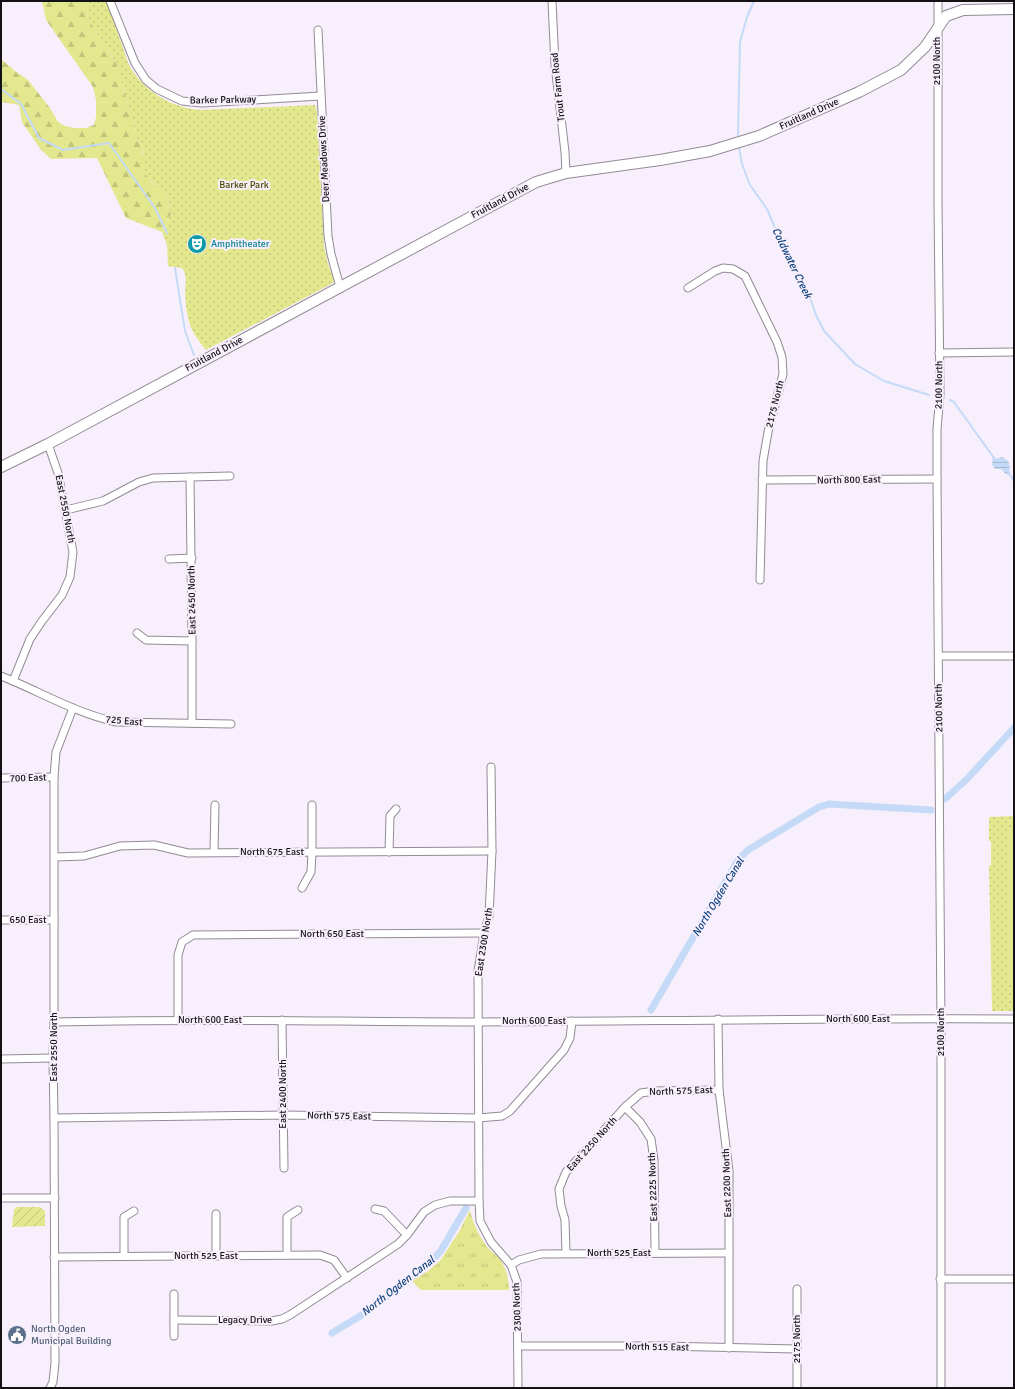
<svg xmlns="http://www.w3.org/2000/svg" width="1015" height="1389" viewBox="0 0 1015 1389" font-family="Signika,sans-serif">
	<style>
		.grass { fill: url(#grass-tufts) }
		.forest { fill: url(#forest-firs) }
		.park { fill: url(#park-dots) }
		.garden { fill: url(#garden-furrows) }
		.pitch { fill: #e3e78e }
		.water { fill: url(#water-rules) }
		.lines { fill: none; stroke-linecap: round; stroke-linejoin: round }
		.stream { stroke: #c5daf7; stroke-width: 2 }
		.canal { stroke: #c5daf7; stroke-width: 7 }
		.street-casing { stroke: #928a95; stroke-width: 9 }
		.secondary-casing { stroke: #928a95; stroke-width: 12 }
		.street { stroke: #fff; stroke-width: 7 }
		.secondary { stroke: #fff; stroke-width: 10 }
		.labels { text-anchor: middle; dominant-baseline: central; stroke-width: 4; stroke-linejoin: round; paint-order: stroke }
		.street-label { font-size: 10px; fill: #141115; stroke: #f8effc }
		.park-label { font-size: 10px; fill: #494a00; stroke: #f8effc }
		.culture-label { font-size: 10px; fill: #0d838f; stroke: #f8effc; text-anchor: start }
		.service-label { font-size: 10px; fill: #4e5e75; stroke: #f8effc; text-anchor: start }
		.water-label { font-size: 11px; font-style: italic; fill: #0e427e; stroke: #f8effc }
	</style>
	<defs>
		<pattern id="grass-tufts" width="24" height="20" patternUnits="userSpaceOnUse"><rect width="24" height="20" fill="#e3e78e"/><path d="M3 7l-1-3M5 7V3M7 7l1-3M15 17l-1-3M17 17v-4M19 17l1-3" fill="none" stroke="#c2c57a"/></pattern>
		<pattern id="forest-firs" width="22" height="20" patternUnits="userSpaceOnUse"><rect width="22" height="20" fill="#e3e78e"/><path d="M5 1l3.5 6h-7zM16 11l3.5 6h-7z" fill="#c2c57a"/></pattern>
		<pattern id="park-dots" width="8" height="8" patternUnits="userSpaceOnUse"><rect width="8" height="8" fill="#e3e78e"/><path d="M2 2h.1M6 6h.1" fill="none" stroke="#c2c57a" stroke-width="1.8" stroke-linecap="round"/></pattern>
		<pattern id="garden-furrows" width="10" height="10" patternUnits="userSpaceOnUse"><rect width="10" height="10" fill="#e3e78e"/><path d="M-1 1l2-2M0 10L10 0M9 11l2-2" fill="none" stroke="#c2c57a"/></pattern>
		<pattern id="water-rules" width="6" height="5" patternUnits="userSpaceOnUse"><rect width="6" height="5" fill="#c5daf7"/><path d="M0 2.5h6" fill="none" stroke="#a8bad3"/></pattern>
	</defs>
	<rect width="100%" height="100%" fill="#f8effc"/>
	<!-- grass -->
	<path class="grass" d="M470 1210C473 1224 480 1238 489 1249 492 1252 496 1255 499 1258 506 1267 509 1279 509 1290H421L412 1281 428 1271 440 1261 460 1230Z"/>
	<!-- forest -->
	<polygon class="forest" points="42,1 87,1 87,14 89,20 117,64 136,133 138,140 143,145 142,155 150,181 167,194 171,214 162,232 126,218 97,158 51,159 41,150 22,122 19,105 1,102 1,59 15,71 28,80 50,108 58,122 65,126 75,128 86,128 94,125 96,117 96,100 93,87 46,20"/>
	<!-- park -->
	<g class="park">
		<path d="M87 1H106C111 14 116 28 121 42 124 49 126 58 129 65 144 92 172 108 201 110L315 105 317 112 324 246 328 264 334 280 333 283 206 350C198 340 190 330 188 317 186 310 186 303 185 295 185 286 188 276 182 268L168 266 167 245 162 232 171 214 167 194C144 176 141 175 143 145L138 140 136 133 117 64 89 20 87 14Z"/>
		<polygon points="1014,816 1014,1011 992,1011 989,865 991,865 991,841 989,841 989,817"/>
	</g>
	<!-- garden -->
	<polygon class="garden" points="16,1207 40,1207 45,1211 45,1226 12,1227 14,1210"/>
	<!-- pitch -->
	<rect class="pitch" x="1007" y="833" width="7" height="152"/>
	<!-- water -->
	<path class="water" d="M993 456 996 459 1002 457C1012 462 1009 465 1010 474L1007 475 1001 469H995L992 465Z"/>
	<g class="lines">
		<!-- stream -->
		<g class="stream">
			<polyline points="1,89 21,104 39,138 63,150 109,143 155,208 167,233"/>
			<polyline points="738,135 740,42 747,17 754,1"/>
			<polyline points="739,148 742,164 750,185 767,209 789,261 807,289 816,315 824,331 855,364 884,381 929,395"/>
			<polyline points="175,268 185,331 194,355"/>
			<polyline points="950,400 954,402 994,458"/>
			<polyline points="1008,472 1014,481"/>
		</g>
		<!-- canal -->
		<g class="canal">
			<polyline points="945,799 966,780 1014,728"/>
			<polyline points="651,1010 738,860 748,850 819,807 829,804 931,810"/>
			<polyline points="332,1333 370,1310 428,1264 440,1252 466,1208"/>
		</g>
		<!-- street casing -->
		<g class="street-casing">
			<g id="street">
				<polyline points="110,1 135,63 146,80 157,89 182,101 202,103 320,96"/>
				<polyline points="552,1 555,65 565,152 566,173"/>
				<polyline points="938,1 938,203 940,394 937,429 937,479 941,1027 941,1388"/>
				<polyline points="318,30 328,236 331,254 340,287"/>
				<polyline points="688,288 715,271 723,268 733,269 745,276 777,342 782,357 783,374 768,432 763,461 760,580"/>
				<polyline points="939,353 1014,352"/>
				<polyline points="190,477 192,641 192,723"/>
				<polyline points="762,480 937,479"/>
				<polyline points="66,510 103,501 139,482 153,478 230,476"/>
				<polyline points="169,559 192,558"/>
				<polyline points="137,633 146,640 192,641"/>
				<polyline points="939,656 1014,656"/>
				<path d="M1 676C39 691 75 713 116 722L231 724"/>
				<polyline points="13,681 30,639 42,621 62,595 70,577 73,552 58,473 48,444"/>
				<polyline points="491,767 492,851 489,916 484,933 478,971 479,1201 480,1221 491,1242 511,1265 517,1282 518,1388"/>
				<polyline points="1,778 54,777"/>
				<polyline points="214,852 215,805"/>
				<polyline points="389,852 390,816 396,809"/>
				<polyline points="55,857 84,856 120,846 154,845 188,853 492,851"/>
				<polyline points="302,888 311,872 312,852 312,805"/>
				<polyline points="1,920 54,920"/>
				<polyline points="718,1019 719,1090 729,1171 729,1348"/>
				<polyline points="178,1020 178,955 182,942 193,935 484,933"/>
				<polyline points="282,1020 284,1168"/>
				<path d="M54 1022C196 1018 337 1022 479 1022 657 1021 836 1018 1014 1019"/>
				<polyline points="1,1059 53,1058"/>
				<polyline points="625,1107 640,1122 651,1139 654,1160 655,1253"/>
				<polyline points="54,1118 283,1115 478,1118 502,1116 510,1111 564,1050 570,1038 572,1021"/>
				<polyline points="1,1198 55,1198"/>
				<polyline points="375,1209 384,1211 407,1235"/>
				<polyline points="216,1214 216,1256"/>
				<polyline points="566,1253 565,1220 561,1206 559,1189 566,1172 625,1107 641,1093 655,1091 719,1090"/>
				<polyline points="287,1255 287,1217 298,1210"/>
				<polyline points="124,1256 124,1217 134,1211"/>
				<polyline points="54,1257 320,1255 334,1260 347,1278"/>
				<polyline points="511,1265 519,1260 541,1254 729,1253"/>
				<polyline points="940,1279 1014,1279"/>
				<polyline points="174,1294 174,1336"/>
				<polyline points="174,1320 272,1321 282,1319 290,1315 398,1244 407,1235 424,1212 435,1205 450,1201 479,1201"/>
				<polyline points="518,1346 661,1346 797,1349"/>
				<polyline points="50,1388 53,1382 55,1363 54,1118 53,1058 54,1022 54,777 56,752 73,708"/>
				<polyline points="797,1388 797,1289"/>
			</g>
		</g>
		<!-- secondary casing -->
		<g class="secondary-casing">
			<polyline id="secondary" points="1,467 48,444 536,182 566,173 660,160 710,151 759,136 859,92 901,70 925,47 946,16 963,10 1014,9"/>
		</g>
		<!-- street -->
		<use href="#street" class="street"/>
		<!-- secondary -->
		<use href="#secondary" class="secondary"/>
	</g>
	<!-- icons -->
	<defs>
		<g id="theatre-disc" transform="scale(1)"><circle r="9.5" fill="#0f9aa8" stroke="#f8effc"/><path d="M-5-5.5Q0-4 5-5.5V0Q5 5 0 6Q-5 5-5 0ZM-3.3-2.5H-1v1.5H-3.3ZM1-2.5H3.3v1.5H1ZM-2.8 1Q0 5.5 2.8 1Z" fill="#fff"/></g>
		<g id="civic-disc" transform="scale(1)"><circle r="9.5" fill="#5c6f8a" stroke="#f8effc"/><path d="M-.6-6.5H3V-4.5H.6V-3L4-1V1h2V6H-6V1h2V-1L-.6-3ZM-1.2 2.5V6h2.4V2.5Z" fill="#fff"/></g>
	</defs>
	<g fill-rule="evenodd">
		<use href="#theatre-disc" x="197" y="244"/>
		<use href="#civic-disc" x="17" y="1335"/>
	</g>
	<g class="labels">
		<!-- street labels -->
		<g class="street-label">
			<text transform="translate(937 61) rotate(-90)">2100 North</text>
			<text transform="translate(558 87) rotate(-96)">Trout Farm Road</text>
			<text transform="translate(223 100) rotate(-1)">Barker Parkway</text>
			<text transform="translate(809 114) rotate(-24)">Fruitland Drive</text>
			<text transform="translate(324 159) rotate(-93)">Deer Meadows Drive</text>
			<text transform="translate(500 201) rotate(-28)">Fruitland Drive</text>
			<text transform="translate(214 354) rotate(-28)">Fruitland Drive</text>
			<text transform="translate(939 385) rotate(-89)">2100 North</text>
			<text transform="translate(775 404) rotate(-76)">2175 North</text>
			<text transform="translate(849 480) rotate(-1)">North 800 East</text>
			<text transform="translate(65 509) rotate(79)">East 2550 North</text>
			<text transform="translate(192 600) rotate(-91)">East 2450 North</text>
			<text transform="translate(939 708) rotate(-91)">2100 North</text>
			<text transform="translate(124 721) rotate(5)">725 East</text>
			<text transform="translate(28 778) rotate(-2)">700 East</text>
			<text x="272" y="852">North 675 East</text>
			<text x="28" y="920">650 East</text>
			<text x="332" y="934">North 650 East</text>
			<text transform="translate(484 942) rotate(-81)">East 2300 North</text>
			<text x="858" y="1019">North 600 East</text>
			<text x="210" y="1020">North 600 East</text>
			<text x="534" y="1021">North 600 East</text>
			<text transform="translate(941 1032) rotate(-90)">2100 North</text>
			<text transform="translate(54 1047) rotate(-90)">East 2550 North</text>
			<text transform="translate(681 1091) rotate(-2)">North 575 East</text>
			<text transform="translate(283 1094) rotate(-90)">East 2400 North</text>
			<text transform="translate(339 1116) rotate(1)">North 575 East</text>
			<text transform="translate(592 1144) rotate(-48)">East 2250 North</text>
			<text transform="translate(727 1183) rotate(-92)">East 2200 North</text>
			<text transform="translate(653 1187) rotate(-92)">East 2225 North</text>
			<text x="619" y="1253">North 525 East</text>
			<text x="206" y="1256">North 525 East</text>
			<text transform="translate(517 1307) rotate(-92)">2300 North</text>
			<text x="245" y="1320">Legacy Drive</text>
			<text transform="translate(797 1339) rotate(-90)">2175 North</text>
			<text transform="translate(657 1347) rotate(1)">North 515 East</text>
		</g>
		<!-- park labels -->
		<g class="park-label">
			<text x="244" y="185">Barker Park</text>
		</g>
		<!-- culture labels -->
		<g class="culture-label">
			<text x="211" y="244">Amphitheater</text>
		</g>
		<!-- service labels -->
		<g class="service-label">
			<text x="31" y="1329">North Ogden<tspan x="31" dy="12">Municipal Building</tspan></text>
		</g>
		<!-- water labels -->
		<g class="water-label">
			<text transform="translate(792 263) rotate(64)">Coldwater Creek</text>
			<text transform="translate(718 897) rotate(-59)">North Ogden Canal</text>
			<text transform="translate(398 1286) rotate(-38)">North Ogden Canal</text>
		</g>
	</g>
	<!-- border -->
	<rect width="1015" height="1389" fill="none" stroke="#141115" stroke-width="4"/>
</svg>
